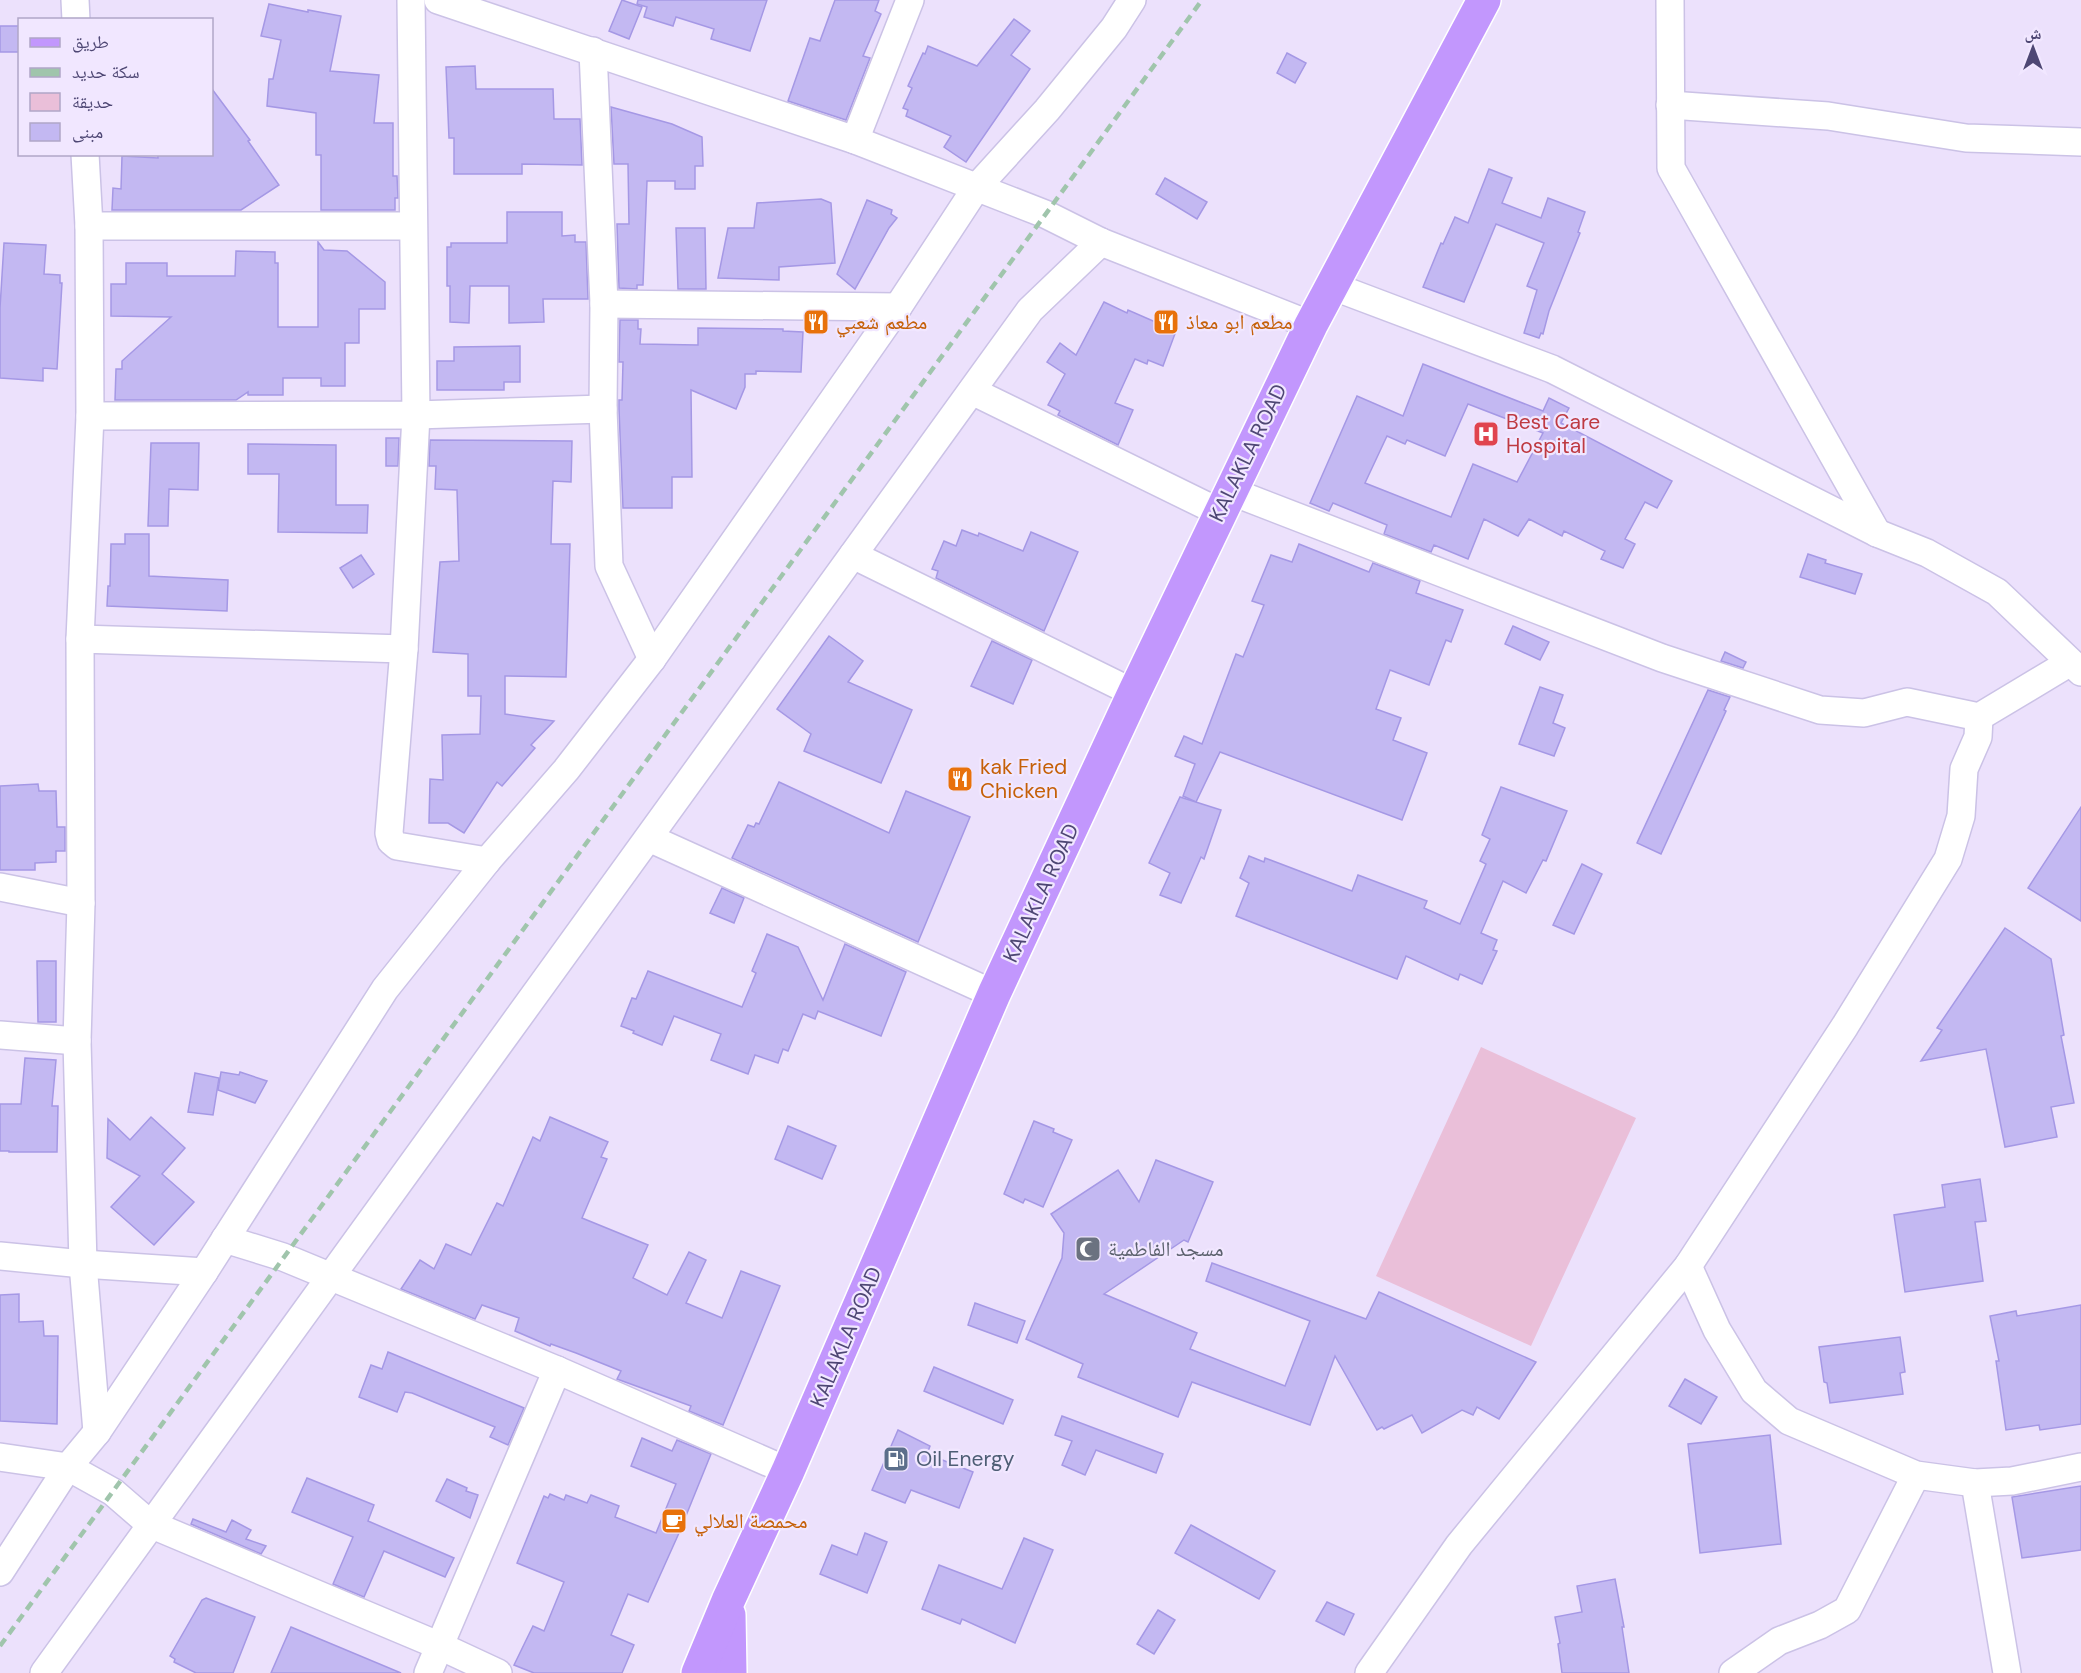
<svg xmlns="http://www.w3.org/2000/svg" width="2081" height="1673" viewBox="0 0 2081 1673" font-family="'DM Sans','Noto Naskh Arabic',sans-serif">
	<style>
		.green { fill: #eabfd9 }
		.building { fill: #c3b8f2; stroke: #a598e5; stroke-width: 1.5; fill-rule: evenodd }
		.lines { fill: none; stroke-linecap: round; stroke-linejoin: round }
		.minor-casing { stroke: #cbc2e6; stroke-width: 30 }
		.major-casing { stroke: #fff; stroke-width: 36 }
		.minor { stroke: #fff; stroke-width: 27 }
		.major { stroke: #c297fd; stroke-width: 33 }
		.rail { stroke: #a0c5ac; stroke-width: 4.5; stroke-dasharray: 9 6; stroke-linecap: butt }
		.labels { text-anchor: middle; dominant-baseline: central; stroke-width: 4.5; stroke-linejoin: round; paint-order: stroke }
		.food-label { font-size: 21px; fill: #c56008; stroke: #f1e7ff; text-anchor: start }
		.health-label { font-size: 21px; fill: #be3a42; stroke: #f1e7ff; text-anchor: start }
		.street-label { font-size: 21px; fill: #4e4774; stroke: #f1e7ff }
		.worship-label { font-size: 21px; fill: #5b616d; stroke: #f1e7ff; text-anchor: start }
		.service-label { font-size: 21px; fill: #4e5e75; stroke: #f1e7ff; text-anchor: start }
	</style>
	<rect width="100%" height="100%" fill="#ece1fc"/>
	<!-- green -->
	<polygon class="green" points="1481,1047 1636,1118 1531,1346 1376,1276"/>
	<!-- building -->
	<g class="building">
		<polygon points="622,0 642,7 629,39 609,31"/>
		<polygon points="638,0 767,0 750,51 711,39 714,29 676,17 673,26 644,17 647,7 637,4"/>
		<polygon points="835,0 879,0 875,11 881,14 863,56 870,58 846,120 788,101 810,38 820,41"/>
		<polygon points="269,4 308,12 308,10 341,16 330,71 379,75 374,123 393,123 393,176 397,176 398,198 395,198 395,210 321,210 321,155 316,155 316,113 267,106 269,79 273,79 281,40 261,36"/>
		<polygon points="1014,19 1030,31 1011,55 1030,69 966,162 944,147 951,136 906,116 908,110 903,108 912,88 908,86 923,53 925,54 928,46 977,66"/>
		<rect x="0" y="26" width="20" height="26"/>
		<polygon points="1287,53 1306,63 1295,83 1277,73"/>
		<polygon points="475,66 476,89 553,89 554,119 580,119 582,165 522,164 522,174 454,174 454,138 449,138 446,67"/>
		<polygon points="212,89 250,140 248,141 279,185 241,210 112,210 113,188 121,189 122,156 158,158 158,154 212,154"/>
		<polygon points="611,107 672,124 702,137 703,166 695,166 695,189 675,189 675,181 647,181 643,285 637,285 637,289 619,288 617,224 629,224 628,164 614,164"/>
		<polygon points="1489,169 1512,178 1502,203 1541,218 1548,198 1585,212 1578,232 1580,233 1549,311 1543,334 1541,333 1539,338 1524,333 1537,290 1527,286 1544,243 1496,224 1464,302 1423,287 1441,243 1443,244 1455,217 1468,223"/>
		<polygon points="1165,178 1207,202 1197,219 1156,194"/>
		<polygon points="821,199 831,203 835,263 779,267 779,280 718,278 728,228 754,228 757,203"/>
		<polygon points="867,200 892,210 891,214 897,218 889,228 855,289 837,274"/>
		<polygon points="507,212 562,212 562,236 575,235 575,242 586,242 588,299 543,299 544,322 509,323 509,286 470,286 469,323 450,322 450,286 447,286 447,247 451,247 451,243 507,243"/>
		<polygon points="676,228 705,228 706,289 678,289"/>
		<polygon points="318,242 324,250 347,251 385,282 385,309 359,309 359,343 345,343 345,386 321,386 321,378 283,378 283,395 248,395 248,392 236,400 115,400 116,369 122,369 122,361 171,317 111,316 111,284 126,284 126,263 167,263 167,276 235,276 236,251 275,252 275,263 278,263 278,327 318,327"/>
		<polygon points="4,243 46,245 44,274 60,275 60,283 62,283 57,369 43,368 43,381 0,378 0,308"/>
		<polygon points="1104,302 1127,313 1128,310 1176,331 1163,366 1148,360 1147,364 1135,359 1115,403 1133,410 1118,445 1058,415 1060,411 1048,405 1065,374 1047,362 1060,343 1076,355"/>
		<polygon points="620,320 638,320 638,329 641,329 640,344 698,345 698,328 783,329 783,331 803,332 801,372 756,371 756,374 745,374 745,387 736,409 691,390 692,477 672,477 672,508 623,508 619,409 619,400 622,400 623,362 619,362"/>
		<polygon points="520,346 520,382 504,382 504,390 437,390 437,361 454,361 454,347"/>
		<path d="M1423 364 1543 411 1549 398 1569 408 1561 423 1672 481 1657 508 1645 502 1625 539 1635 544 1623 568 1601 559 1605 551 1564 531 1562 536 1529 519 1518 536 1484 519 1468 559 1434 545 1431 552 1384 534 1387 525 1333 503 1329 511 1310 503 1357 396 1403 416ZM1468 404 1543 433 1517 482 1473 464 1451 517 1365 483 1387 436 1405 444 1407 440 1445 456Z"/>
		<polygon points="386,438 399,438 398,466 386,466"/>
		<polygon points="430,440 572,441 571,482 553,481 551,544 570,544 566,677 505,676 505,714 554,721 531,745 535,748 502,786 497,782 464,833 448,823 429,823 430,779 443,780 442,735 480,734 481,696 468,696 468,654 433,652 440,562 459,561 457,490 435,489 436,466 429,466"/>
		<polygon points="151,443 199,443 198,490 169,489 168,526 148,526"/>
		<polygon points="248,444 336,445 336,505 368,505 367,533 278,532 279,474 248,474"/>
		<polygon points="962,530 978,536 979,533 1023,551 1031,532 1078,552 1044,631 936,578 938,571 932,569 944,541 956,546"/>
		<polygon points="125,534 149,534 149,576 228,580 227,611 107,606 108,586 110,586 111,544 125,544"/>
		<polygon points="1299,544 1369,572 1373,563 1420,581 1416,593 1463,610 1451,642 1446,640 1429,685 1390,670 1376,709 1401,718 1393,740 1427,753 1402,820 1220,752 1196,802 1183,796 1195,764 1175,756 1184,736 1202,744 1236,654 1243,657 1264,605 1252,601 1271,555 1292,562"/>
		<polygon points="1808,554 1826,560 1825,563 1862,574 1855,594 1800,577"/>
		<polygon points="361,555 374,574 353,588 340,568"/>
		<polygon points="1513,626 1549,642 1540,660 1505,644"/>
		<polygon points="829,636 863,661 848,682 912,710 881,783 804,751 811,734 777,709"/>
		<polygon points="992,641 1032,660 1013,704 971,686"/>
		<polygon points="1725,652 1746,662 1743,668 1721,661"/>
		<polygon points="1540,687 1563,695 1553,723 1565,728 1554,756 1519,744"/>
		<polygon points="1708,690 1730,697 1724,710 1726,711 1661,854 1637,843"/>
		<polygon points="779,782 889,833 906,791 970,817 918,942 732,858 748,825 754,827 756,823 759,824"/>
		<polygon points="38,784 39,791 56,791 57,827 65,827 65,851 56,851 56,862 35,863 35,870 0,870 0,786"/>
		<polygon points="1501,787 1567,811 1546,861 1543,860 1526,893 1503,881 1481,933 1497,940 1493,950 1497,951 1482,984 1460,974 1458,980 1406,956 1397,979 1236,916 1249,883 1240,878 1249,856 1264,862 1265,858 1352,891 1358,875 1427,901 1424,908 1460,924 1486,864 1480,861 1490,839 1482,835"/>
		<polygon points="1180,797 1221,810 1204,859 1201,857 1181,903 1160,895 1170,873 1149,863"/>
		<polygon points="2081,807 2081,921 2028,888"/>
		<polygon points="1582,864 1602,874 1574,934 1553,925"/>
		<polygon points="722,888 744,898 734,923 710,913"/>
		<polygon points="2005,928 2051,959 2064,1035 2061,1036 2074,1103 2051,1107 2057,1137 2005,1147 1986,1049 1921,1061 1942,1030 1937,1028"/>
		<polygon points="767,934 798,947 823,1000 845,944 906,972 881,1036 818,1011 815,1019 803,1014 788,1051 783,1049 778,1063 755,1055 748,1074 711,1060 721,1034 674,1016 662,1045 633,1033 634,1031 621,1026 632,998 636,999 648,971 742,1007 756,973 752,971"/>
		<polygon points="37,961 56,961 56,1022 38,1022"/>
		<polygon points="25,1058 56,1060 52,1106 58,1106 57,1152 9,1152 9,1151 0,1151 0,1104 21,1104"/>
		<polygon points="221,1072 239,1075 240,1072 267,1081 255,1103 218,1090"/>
		<polygon points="195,1073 219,1078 213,1115 188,1112"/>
		<polygon points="151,1117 185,1148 162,1174 194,1202 154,1245 111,1207 140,1176 107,1158 108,1119 130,1140"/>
		<polygon points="550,1117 608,1142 601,1157 607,1159 582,1218 648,1245 633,1278 667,1295 689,1252 706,1260 686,1303 722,1318 741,1271 780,1286 723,1425 689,1411 691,1406 617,1379 621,1371 576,1353 551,1344 550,1346 515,1331 519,1318 482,1305 475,1319 401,1289 420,1260 434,1269 446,1244 471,1255 497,1203 503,1206 533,1137 540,1141"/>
		<polygon points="1034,1121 1054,1129 1053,1132 1072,1140 1043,1207 1025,1199 1023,1203 1004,1194"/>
		<polygon points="788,1126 836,1146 822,1179 775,1159"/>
		<polygon points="1156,1160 1213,1182 1188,1242 1184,1240 1104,1294 1197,1333 1190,1349 1285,1386 1310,1321 1206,1281 1212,1263 1366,1319 1379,1292 1536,1362 1499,1419 1477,1407 1473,1415 1462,1410 1422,1433 1412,1415 1384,1429 1382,1427 1377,1430 1335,1356 1310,1425 1192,1382 1178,1417 1078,1377 1083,1364 1026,1339 1062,1258 1064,1233 1051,1214 1118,1170 1139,1202"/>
		<polygon points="1980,1179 1986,1221 1975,1222 1983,1281 1905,1292 1894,1215 1945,1207 1942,1185"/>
		<polygon points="19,1294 19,1322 43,1321 44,1336 58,1336 57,1424 0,1421 0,1295"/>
		<polygon points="975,1303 1025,1321 1017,1343 968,1325"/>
		<polygon points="2081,1305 2081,1424 2040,1430 2039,1425 2006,1430 1996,1361 1999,1361 1990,1316 2016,1311 2017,1316"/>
		<polygon points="1900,1337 1905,1372 1900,1373 1903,1394 1830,1403 1827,1383 1824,1382 1819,1347"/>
		<polygon points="388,1352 524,1408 508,1445 490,1437 495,1427 412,1393 405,1392 397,1412 359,1397 371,1365 382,1369"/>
		<polygon points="934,1367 1013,1400 1003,1424 924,1391"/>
		<polygon points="1685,1379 1717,1397 1701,1424 1669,1406"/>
		<polygon points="1062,1416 1163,1454 1156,1473 1096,1450 1085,1475 1062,1465 1072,1441 1055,1435"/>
		<polygon points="898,1430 930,1446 927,1454 973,1472 959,1508 911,1490 905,1503 872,1490"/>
		<polygon points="1770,1435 1781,1544 1700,1553 1688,1444"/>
		<polygon points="642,1438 672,1451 677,1440 711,1454 679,1533 648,1602 628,1594 611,1635 634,1645 622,1673 534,1673 514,1665 533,1626 544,1631 564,1582 517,1563 544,1496 548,1498 550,1494 564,1500 566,1495 587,1503 591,1495 619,1506 615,1517 656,1533 676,1484 631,1466"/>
		<polygon points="307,1478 374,1505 368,1521 454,1558 445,1577 384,1551 364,1597 333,1584 353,1537 292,1512"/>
		<polygon points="447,1479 467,1488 466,1491 478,1495 470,1518 436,1501"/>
		<polygon points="2081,1486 2081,1550 2022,1558 2012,1497"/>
		<polygon points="193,1519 226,1532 232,1520 251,1530 246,1539 266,1546 261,1554 191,1524"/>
		<polygon points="1191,1525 1275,1571 1259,1599 1175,1553"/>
		<polygon points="865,1533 887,1542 867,1593 820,1574 832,1545 857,1555"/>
		<polygon points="1024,1538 1053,1550 1015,1643 962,1619 960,1624 922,1609 939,1565 1002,1589"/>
		<polygon points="1615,1579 1624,1627 1622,1627 1629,1673 1562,1673 1558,1644 1560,1643 1555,1617 1582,1612 1577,1586"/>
		<polygon points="206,1598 255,1617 233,1673 196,1673 174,1662 175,1659 170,1656 202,1600"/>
		<polygon points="1327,1602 1354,1614 1344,1635 1316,1621"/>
		<polygon points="1158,1610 1175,1620 1154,1654 1137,1644"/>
		<polygon points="291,1627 401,1673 271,1673"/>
	</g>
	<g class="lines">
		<!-- minor casing -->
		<g class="minor-casing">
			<g id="minor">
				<polyline points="75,0 76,20"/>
				<polyline points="411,0 416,415 404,649 389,833 391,841 397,846 487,861"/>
				<polyline points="438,0 855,140 1045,214 1101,242 1311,325"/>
				<polyline points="1670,0 1671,168 1877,533"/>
				<polyline points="593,51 604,304 603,409 609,566 652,659"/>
				<polyline points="1670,105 1828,116 1966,138 2081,142"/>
				<polyline points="855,140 910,0"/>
				<polyline points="85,154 89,226 90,416 80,639 81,903 77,1041 83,1264 97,1432"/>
				<polyline points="89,226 413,226"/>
				<polyline points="1332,286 1552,369 1877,533 1927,553 1997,592 2081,672"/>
				<polyline points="604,304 898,307"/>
				<polyline points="972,391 1219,512"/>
				<polyline points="90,416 416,415 603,409"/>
				<polyline points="1230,491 1662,658 1820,710 1864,713 1907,702 1979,717 2069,663"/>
				<polyline points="853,555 1134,693"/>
				<polyline points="80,639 404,649"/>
				<polyline points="649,838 994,994"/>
				<polyline points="0,887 81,903"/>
				<polyline points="0,1035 77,1041"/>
				<polyline points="225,1239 283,1257 557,1370 788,1471"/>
				<polyline points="0,1256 83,1264 204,1272"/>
				<polyline points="1688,1266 1717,1330 1754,1391 1789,1421 1916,1475 1975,1483 2012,1481 2081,1467"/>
				<polyline points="0,1457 68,1467 113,1492 150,1524 440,1646 498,1673"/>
				<polyline points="1975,1483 2007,1673"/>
				<polyline points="0,1572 68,1467 97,1432 204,1272 385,989 487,861 566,770 652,659 898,307 976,188 1047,110 1114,28 1132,0"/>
				<polyline points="44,1673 1030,310 1101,242"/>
				<polyline points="428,1673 557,1370"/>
				<polyline points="1369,1673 1459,1545 1688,1266 1845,1026 1948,859 1961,816 1964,769 1978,737 1979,717"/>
				<polyline points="1733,1673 1779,1641 1820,1625 1847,1610 1916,1475"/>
			</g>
		</g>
		<!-- major casing -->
		<g class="major-casing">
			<g id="major">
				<polyline points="729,1615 730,1673"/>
				<polyline points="698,1673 728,1601 788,1471 994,994 1134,693 1311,325 1484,0"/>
			</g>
		</g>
		<!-- minor -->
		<use href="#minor" class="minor"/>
		<!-- major -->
		<use href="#major" class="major"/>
		<!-- rail -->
		<polyline class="rail" points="0,1646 1202,0"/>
	</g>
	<!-- icons -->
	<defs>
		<g id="restaurant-square" transform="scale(1.35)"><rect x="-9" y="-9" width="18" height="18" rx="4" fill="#e8710a" stroke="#f1e7ff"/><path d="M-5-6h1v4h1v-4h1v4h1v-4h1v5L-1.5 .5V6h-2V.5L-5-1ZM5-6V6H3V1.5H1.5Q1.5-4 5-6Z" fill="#fff"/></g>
		<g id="hospital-square" transform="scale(1.35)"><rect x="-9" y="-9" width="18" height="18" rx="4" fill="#e0444e" stroke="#f1e7ff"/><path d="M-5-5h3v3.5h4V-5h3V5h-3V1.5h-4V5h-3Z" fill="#fff"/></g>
		<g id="mosque-square" transform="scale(1.35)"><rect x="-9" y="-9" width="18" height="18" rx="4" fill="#6b7280" stroke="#f1e7ff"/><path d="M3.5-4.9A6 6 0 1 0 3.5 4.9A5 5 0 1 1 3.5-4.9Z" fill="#fff"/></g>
		<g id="fuel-square" transform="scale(1.35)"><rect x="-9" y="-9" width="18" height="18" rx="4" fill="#5c6f8a" stroke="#f1e7ff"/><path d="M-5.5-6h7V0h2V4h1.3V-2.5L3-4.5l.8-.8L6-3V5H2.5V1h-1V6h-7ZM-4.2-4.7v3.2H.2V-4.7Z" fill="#fff"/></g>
		<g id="cafe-square" transform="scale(1.35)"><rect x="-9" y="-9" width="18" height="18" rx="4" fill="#e8710a" stroke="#f1e7ff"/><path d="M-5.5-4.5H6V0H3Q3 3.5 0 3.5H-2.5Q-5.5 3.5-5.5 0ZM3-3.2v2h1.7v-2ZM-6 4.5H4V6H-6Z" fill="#fff"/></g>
	</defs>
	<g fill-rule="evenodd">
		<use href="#restaurant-square" x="816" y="322"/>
		<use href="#restaurant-square" x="1166" y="322"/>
		<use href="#hospital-square" x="1486" y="434"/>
		<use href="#restaurant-square" x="960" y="779"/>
		<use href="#mosque-square" x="1088" y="1249"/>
		<use href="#fuel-square" x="896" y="1459"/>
		<use href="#cafe-square" x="674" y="1521"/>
	</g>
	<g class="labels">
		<!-- food labels -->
		<g class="food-label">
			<text x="836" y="322">مطعم شعبي</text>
			<text x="1186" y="322">مطعم ابو معاذ</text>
			<text x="980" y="767">kak Fried<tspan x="980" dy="24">Chicken</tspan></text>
			<text x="694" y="1521">محمصة العلالي</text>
		</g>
		<!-- health labels -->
		<g class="health-label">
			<text x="1506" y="422">Best Care<tspan x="1506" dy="24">Hospital</tspan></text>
		</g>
		<!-- street labels -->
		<g class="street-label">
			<text transform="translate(1248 453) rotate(-64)">KALAKLA ROAD</text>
			<text transform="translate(1041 893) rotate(-65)">KALAKLA ROAD</text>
			<text transform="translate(846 1337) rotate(-67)">KALAKLA ROAD</text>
		</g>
		<!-- worship labels -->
		<g class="worship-label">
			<text x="1108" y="1249">مسجد الفاطمية</text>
		</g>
		<!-- service labels -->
		<g class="service-label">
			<text x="916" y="1459">Oil Energy</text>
		</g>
	</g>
	<!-- legend -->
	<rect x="18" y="18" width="195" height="138" fill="#f1e7ff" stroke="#b0a7c7" stroke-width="1.5"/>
	<rect x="30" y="38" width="30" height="9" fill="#c297fd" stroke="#b0a7c7" stroke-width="1.5"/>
	<text x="72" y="48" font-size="18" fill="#4e4774">طريق</text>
	<rect x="30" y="68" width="30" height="9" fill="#a0c5ac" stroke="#b0a7c7" stroke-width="1.5"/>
	<text x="72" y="78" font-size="18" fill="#4e4774">سكة حديد</text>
	<rect x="30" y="93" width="30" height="18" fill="#eabfd9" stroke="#b0a7c7" stroke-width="1.5"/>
	<text x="72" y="108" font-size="18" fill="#4e4774">حديقة</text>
	<rect x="30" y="123" width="30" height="18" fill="#c3b8f2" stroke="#b0a7c7" stroke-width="1.5"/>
	<text x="72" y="138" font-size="18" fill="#4e4774">مبنى</text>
	<!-- north arrow -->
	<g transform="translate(2033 48)" stroke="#f1e7ff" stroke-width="4.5" paint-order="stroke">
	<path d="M0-4.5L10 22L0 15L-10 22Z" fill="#4e4774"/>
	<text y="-9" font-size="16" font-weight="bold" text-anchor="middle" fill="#4e4774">ش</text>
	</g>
</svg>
